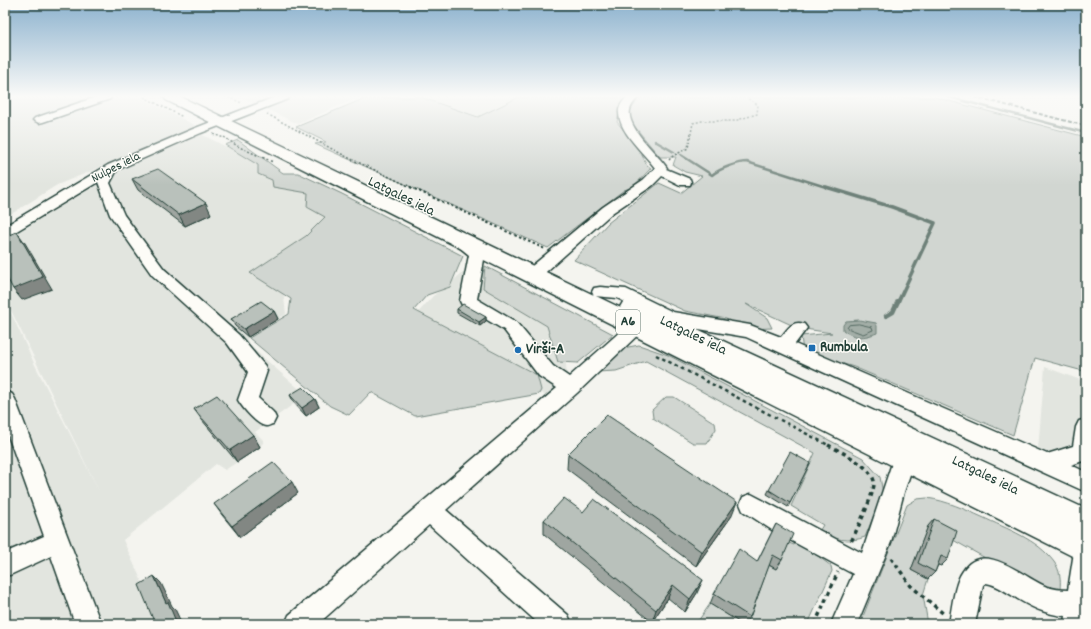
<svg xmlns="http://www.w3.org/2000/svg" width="1091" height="629" viewBox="0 0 1091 629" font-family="Dekko,sans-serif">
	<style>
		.built { fill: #e2e5df }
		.green { fill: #d1d6d1; stroke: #788a82 }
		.water { fill: #a3aea7; stroke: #6e8179 }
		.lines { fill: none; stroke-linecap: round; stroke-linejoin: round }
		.shore { stroke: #546a62; stroke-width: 1 }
		.stream-far2 { stroke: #6e8179; stroke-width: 2.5 }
		.stream-far1 { stroke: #6e8179; stroke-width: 3.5 }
		.stream { stroke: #6e8179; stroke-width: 4.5 }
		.minor-casing { stroke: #1f3d34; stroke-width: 3 }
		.highway-casing { stroke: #1f3d34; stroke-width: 3 }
		.path-far3 { stroke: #1f3d34; stroke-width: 1.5; stroke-dasharray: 2 2; stroke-linecap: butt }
		.path-far2 { stroke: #1f3d34; stroke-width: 2; stroke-dasharray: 2.5 2.5; stroke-linecap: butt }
		.path-far1 { stroke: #1f3d34; stroke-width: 2.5; stroke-dasharray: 3.5 3.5; stroke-linecap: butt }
		.path { stroke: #1f3d34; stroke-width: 3.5; stroke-dasharray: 4 4; stroke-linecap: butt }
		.minor { fill: #fdfcf7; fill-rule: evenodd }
		.highway { fill: #fdfcf7; fill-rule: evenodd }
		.rail { stroke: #1f3d34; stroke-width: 2; stroke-dasharray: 4 2; stroke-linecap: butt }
		.wall { fill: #9fa6a1; stroke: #1f3d34 }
		.shaded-wall { fill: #828783; stroke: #1f3d34 }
		.building { fill: #b9c1bb; stroke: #1f3d34 }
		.poi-dot { fill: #1f6fb2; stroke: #fdfcf7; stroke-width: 1.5 }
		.labels { text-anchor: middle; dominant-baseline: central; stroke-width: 3; stroke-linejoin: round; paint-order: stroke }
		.far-street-label { font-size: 13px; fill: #1f3d34; stroke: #fdfcf7 }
		.shield { fill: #fdfcf7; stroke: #62766e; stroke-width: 1 }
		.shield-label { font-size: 14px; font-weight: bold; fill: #1f3d34 }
		.street-label { font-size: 15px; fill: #1f3d34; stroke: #fdfcf7 }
		.poi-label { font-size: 15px; font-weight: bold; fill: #1f3d34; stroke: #fdfcf7; text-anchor: start }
	</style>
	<rect width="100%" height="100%" fill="#f4f4ef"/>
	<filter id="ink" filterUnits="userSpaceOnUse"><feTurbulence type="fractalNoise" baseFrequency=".025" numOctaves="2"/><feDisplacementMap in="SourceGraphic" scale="8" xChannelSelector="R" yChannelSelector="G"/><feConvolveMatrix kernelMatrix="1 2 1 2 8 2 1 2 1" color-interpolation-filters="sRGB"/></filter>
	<g filter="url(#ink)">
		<!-- built -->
		<g class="built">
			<polygon points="5,97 140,97 196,126 197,128 57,185 5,218"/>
			<polygon points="241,97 359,97 298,124"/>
			<polygon points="420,97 519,97 478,117"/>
			<polygon points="201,134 343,206 279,258 286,314 247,339 248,344 306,395 255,432 264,441 260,447 225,470 216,464 123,540 161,624 5,624 5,300 34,363 99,491 5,298 5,240 125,168"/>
			<polygon points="465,271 562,325 567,375 546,396 415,316 433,296"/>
			<polygon points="1045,367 1086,382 1086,471 1038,449"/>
		</g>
		<!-- green -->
		<g class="green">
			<polygon points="368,97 420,97 478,117 519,97 628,97 620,109 617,122 638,148 647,165 651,168 633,187 624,190 548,248 315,144 326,142 296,127"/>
			<polygon points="640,97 934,97 1086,137 1086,370 1083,371 1035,358 1013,435 854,367 803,352 801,336 832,333 798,328 746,304 767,318 772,328 747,329 726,319 685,311 574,260 608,223 659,183 681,193 702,176 685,172 673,165 676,157 660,157 631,122 630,111"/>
			<polygon points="238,140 283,173 298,173 342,194 463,256 450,287 427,295 414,310 537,375 541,390 539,394 415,416 371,392 349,415 330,406 249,338 289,314 291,299 250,273 306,236 325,217 307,207 308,193 273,187 272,180 258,174 258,165 225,145"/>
			<polygon points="485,266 613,334 578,363 558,362 547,326 483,288"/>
			<path d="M639 345 668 355 863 458 880 477 883 493 865 537C850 543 833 539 818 533L823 525 791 506 815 453 646 361 616 371 597 372 623 348Z"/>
			<polygon points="666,397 674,397 715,423 716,429 707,443 693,443 653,418 652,410"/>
			<path d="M927 498C947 501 964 509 982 517 1007 529 1037 539 1054 562 1060 570 1061 579 1060 589L1051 592 1039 588 928 526 911 570 928 579 923 595 928 624H860L907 505 917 499Z"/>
			<polygon points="797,540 831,566 832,571 808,624 745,624 768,565 776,569 789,543 794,545"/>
			<polygon points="710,604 742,624 696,624"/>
		</g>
		<!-- water -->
		<path class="water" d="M859 320 876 323 877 326V333C864 338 855 339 843 330V325L846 321Z"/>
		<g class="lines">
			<!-- shore -->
			<polygon class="shore" points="859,324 872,327 873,330 863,334 847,328 849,325"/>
			<!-- stream-far2 -->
			<g class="stream-far2">
				<polyline points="949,97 1086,133"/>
				<polyline points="655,141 674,152"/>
				<path d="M681 155 712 175C719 169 738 162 747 162L829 188"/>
			</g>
			<!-- stream-far1 -->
			<polyline class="stream-far1" points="826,187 892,207 935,223 898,302"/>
			<!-- stream -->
			<polyline class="stream" points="886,316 893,312 898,301"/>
			<!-- minor casing -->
			<g class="minor-casing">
				<g id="minor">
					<polygon points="96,97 111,97 110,99 43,122 39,123 33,120 35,118"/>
					<path d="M275 97H289L288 99 201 133 117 170 110 183 124 215 164 269 239 335 265 366 267 371 258 398 273 412 276 418 273 424C271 424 269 426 267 426 258 427 242 407 238 400L248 372 227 343 152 275 110 215 98 182 10 235 5 236V226L108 165 193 129Z"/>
					<path d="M627 97H638C635 101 631 105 630 110 626 128 658 154 667 168L666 169 690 179 691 182 690 185H680L662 176 652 186 612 213 538 279 532 280 526 279 524 275 526 271 603 207 643 180 655 168C644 153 619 132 619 113 618 107 623 101 627 97Z"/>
					<polygon points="460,238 465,239 485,254 477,299 516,322 553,366 569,377 631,322 637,320 643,322 646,326 643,330 577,393 446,510 568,615 572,624 539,624 429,525 318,624 285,624 289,615 557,388 539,376 504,330 462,305 460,301 469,255 453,242 455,239"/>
					<path d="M600 287 626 289 673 312 750 325 781 337C788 329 792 320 804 324L807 328 795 344 1047 454 1073 446 1076 427 1079 421 1086 419V462L1083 461 1071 465 1086 472V492L746 337 687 327 662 320 617 298 594 296 592 292 594 288Z"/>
					<polygon points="5,391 12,394 15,399 101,624 75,624 51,556 10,575 5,575 5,551 9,551 44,536 5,427"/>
					<polygon points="908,439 915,442 919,448 904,492 891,542 857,624 831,624 853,574 775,532 743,511 740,504 743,497 751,494 862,553 897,448 901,442"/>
					<path d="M1086 540V624H1064L1065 616C1046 615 1029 606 1013 596 1005 591 995 584 986 583L983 585 975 624H949C952 609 954 583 963 571 983 539 1024 578 1047 587 1054 589 1060 590 1068 590L1074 552 1077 544Z"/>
				</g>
			</g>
			<!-- highway casing -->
			<g class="highway-casing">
				<polygon id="highway" points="164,97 181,97 621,308 620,307 623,302 631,300 639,302 1086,509 1086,563 166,100"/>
			</g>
			<!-- path-far3 -->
			<g class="path-far3">
				<polyline points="144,97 183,117"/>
				<polyline points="228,97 242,103"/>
				<polyline points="267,114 349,158 413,188"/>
				<polyline points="213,134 224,138"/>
				<polyline points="224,137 239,147 273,162"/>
				<polyline points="669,160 673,156 688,148 693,123 702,121 734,121 757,114 758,105 747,98 748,97"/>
			</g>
			<!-- path-far2 -->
			<polyline class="path-far2" points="410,187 545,249"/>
			<!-- path-far1 -->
			<polyline class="path-far1" points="656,355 830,446"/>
			<!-- path -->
			<g class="path">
				<path d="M828 445C841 452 870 465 874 481 876 491 856 531 851 542"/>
				<polyline points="891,558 911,586 945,615"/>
				<polyline points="815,624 838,572"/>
			</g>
			<!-- minor -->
			<use href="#minor" class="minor"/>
			<!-- highway -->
			<use href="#highway" class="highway"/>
			<!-- rail -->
			<polyline class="rail" points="975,97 1086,126"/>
		</g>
		<!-- wall -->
		<g class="wall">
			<polygon points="132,179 211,214 185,226 138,190"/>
			<polygon points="457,309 486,317 486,321 480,326 457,313"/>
			<polygon points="274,311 278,319 248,337 235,326 231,319"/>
			<polygon points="290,395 315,399 319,407 306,416 294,403"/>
			<polygon points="194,409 253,435 260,447 237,462 202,420"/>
			<polygon points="568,454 731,517 696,566 567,469"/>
			<polygon points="810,463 788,507 767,494 769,490"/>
			<polygon points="298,493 240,537 222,515 214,504"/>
			<polygon points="583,512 697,593 685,612 668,598 652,622 544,534 544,520"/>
			<polygon points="934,519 948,559 941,566 938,565 935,572 928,579 911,570 928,526"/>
			<polygon points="776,524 782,560 776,569 769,565 750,617 745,624 742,624 710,604 714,594 757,562"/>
		</g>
		<!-- shaded-wall -->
		<g class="shaded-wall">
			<polygon points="206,203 211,214 185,226 179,215"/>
			<polygon points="17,232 25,243 52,289 22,300 13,289"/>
			<polygon points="274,311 278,319 248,337 244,329"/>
			<polygon points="486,317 486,321 480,326 479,322"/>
			<polygon points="315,399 319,407 306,416 302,408"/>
			<polygon points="253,435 260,447 237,462 230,450"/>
			<polygon points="292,482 298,493 240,537 232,526"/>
			<polygon points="737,502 731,517 696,566 702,552"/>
			<polygon points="154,576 161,583 172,606 175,609 182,624 177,624 166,603"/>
			<polygon points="703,580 697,593 685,612 690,599"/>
			<polygon points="673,585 668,598 652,622 656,610"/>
		</g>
		<!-- building -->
		<g class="building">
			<polygon points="158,169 206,203 179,215 132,179"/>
			<polygon points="17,232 43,277 13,289 5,274 5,236"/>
			<polygon points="261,301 274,311 244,329 231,319"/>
			<polygon points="463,304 486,317 479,322 457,309"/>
			<polygon points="303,387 315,399 302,408 290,395"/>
			<polygon points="217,395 253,435 230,450 194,409"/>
			<polygon points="607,415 737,502 702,552 568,454"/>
			<polygon points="790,452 810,463 790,503 769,490"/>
			<polygon points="273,462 292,482 232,526 214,504"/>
			<polygon points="564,498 583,512 594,499 703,580 690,599 673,585 656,610 544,520"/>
			<polygon points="934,519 957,531 948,559 941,556 935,572 918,563"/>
			<polygon points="776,524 793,534 782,560 773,555 750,617 714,594 739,549 757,562"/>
			<polygon points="154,576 166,603 168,602 177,624 155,624 139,585"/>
		</g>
	</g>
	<!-- sky -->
	<linearGradient id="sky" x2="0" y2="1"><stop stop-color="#8cb2ce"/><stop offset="0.52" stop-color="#fafaf8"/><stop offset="1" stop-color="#fafaf8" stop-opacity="0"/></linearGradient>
	<rect width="1091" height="185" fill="url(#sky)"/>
	<!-- markers -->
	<g class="poi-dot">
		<rect x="808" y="344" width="8" height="8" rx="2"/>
		<circle cx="518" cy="350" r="4"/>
	</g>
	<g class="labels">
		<!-- far-street labels -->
		<g class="far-street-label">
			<text transform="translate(116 168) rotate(-27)">Nulpes iela</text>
		</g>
		<!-- shield labels -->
		<rect class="shield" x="616" y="310" width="24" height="24" rx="3"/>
		<g class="shield-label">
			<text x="628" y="322">A6</text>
		</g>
		<!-- street labels -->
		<g class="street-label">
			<text transform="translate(401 197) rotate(26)">Latgales iela</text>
			<text transform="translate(693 336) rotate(26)">Latgales iela</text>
			<text transform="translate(985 476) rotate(26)">Latgales iela</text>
		</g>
		<!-- poi labels -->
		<g class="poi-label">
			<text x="820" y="348">Rumbula</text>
			<text x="526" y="350">Virši-A</text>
		</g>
	</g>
	<!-- margin -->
	<rect width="1091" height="629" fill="none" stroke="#fdfcf7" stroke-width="20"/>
	<rect x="10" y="10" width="1071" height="609" fill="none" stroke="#1f3d34" stroke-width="1.5" filter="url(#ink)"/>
</svg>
